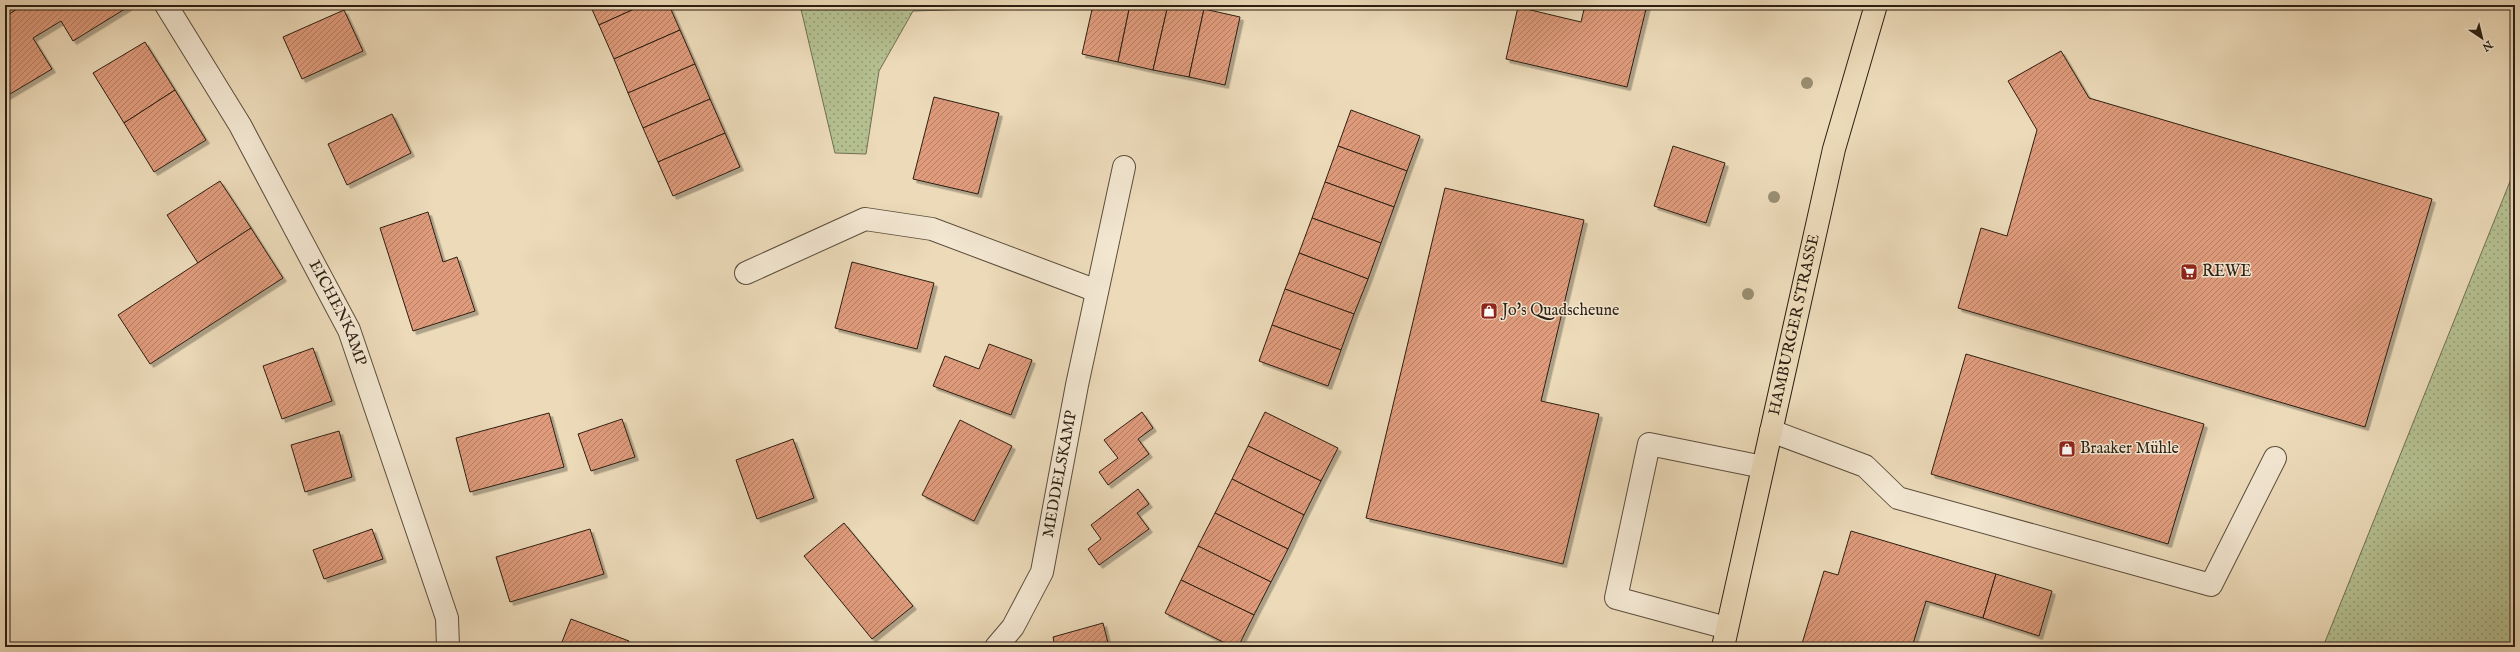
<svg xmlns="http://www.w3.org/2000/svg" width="2520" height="652" viewBox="0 0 2520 652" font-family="'IM FELL English',serif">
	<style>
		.green { fill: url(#green-dots); stroke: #707052 }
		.building { fill: url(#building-hatch); stroke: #2c1f12; filter: url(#shadow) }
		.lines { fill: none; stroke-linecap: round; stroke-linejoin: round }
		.service-casing { stroke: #5c4e3c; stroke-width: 24 }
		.minor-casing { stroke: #5c4e3c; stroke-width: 24 }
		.primary-casing { stroke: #2c1f12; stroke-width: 24 }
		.service { stroke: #f3e7d2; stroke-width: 22 }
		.minor { stroke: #f3e7d2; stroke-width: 22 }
		.primary { stroke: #ecdab9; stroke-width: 22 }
		.tree { fill: #998e72 }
		.labels { text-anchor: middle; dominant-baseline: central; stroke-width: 3; stroke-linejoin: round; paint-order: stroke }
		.poi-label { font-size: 16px; fill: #2c1f12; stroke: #f3e7d2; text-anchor: start }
		.street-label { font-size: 16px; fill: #2c1f12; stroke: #f3e7d2 }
	</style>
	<defs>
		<pattern id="green-dots" width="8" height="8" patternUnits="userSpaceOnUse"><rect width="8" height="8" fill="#b5c091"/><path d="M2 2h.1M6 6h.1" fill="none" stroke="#939b75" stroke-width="1.8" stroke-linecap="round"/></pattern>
		<pattern id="building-hatch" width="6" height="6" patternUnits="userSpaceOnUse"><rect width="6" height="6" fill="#df9b7b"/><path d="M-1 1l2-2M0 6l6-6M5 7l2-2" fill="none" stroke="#b57e63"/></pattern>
		<filter id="shadow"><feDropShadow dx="3.5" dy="3.5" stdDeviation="0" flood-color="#0004"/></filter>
	</defs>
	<rect width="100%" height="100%" fill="#ecdab9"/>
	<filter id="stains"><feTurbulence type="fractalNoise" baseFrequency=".005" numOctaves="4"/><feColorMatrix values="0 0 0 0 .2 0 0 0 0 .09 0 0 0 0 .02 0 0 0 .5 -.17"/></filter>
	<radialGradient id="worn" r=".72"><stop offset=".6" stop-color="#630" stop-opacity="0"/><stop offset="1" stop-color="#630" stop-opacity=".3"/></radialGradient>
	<!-- green -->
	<g class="green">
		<polygon points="800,5 986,5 977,9 913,11 879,71 866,154 835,153"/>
		<polygon points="2515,169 2515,647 2323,647 2501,204"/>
	</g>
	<!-- building -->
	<g class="building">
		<polygon points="5,5 23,5 5,17"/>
		<polygon points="23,5 126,5 128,7 73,41 61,21 33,38 52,69 5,97 5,17"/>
		<polygon points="590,5 643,5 599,25"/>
		<polygon points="643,5 669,5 680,30 614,59 599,25"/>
		<polygon points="1093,5 1130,5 1118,62 1082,54"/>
		<polygon points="1130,5 1168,5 1153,70 1118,62"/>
		<polygon points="1168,5 1188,5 1204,9 1189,77 1153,70"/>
		<polygon points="1585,5 1647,5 1627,87 1506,59 1518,7 1581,22"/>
		<polygon points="1204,9 1240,17 1225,85 1189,77"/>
		<polygon points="344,10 363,51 302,79 283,37"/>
		<polygon points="680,30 695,64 628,93 614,59"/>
		<polygon points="145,42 175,90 124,123 93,73"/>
		<polygon points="2061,51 2089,98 2432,199 2365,427 1958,308 1981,228 2007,236 2037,130 2008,81"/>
		<polygon points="695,64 710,99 643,128 628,93"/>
		<polygon points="175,90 206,140 154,172 124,123"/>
		<polygon points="934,97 999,113 978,194 913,179"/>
		<polygon points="710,99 725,133 658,162 643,128"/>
		<polygon points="1351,110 1420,136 1407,171 1338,146"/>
		<polygon points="392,114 411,153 347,185 328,144"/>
		<polygon points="725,133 740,167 673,196 658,162"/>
		<polygon points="1338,146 1407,171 1394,207 1325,182"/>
		<polygon points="1673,146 1725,163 1706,223 1654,206"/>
		<polygon points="220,181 251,228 198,263 167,215"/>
		<polygon points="1325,182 1394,207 1381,243 1312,218"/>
		<polygon points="1445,188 1584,220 1541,401 1599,414 1563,564 1366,518"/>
		<polygon points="428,212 443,262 457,257 475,311 413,331 380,228"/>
		<polygon points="1312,218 1381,243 1368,279 1299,253"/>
		<polygon points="251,228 283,278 150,364 118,315"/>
		<polygon points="1299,253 1368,279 1354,314 1285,289"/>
		<polygon points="852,262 934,283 917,349 835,328"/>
		<polygon points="1285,289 1354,314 1341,350 1272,325"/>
		<polygon points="1272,325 1341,350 1328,386 1259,361"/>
		<polygon points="989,344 1032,360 1011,415 933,386 945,356 979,369"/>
		<polygon points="313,348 332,401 282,419 263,366"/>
		<polygon points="1966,354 2204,424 2168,544 1931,474"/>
		<polygon points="1142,412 1153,428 1138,439 1149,454 1108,485 1099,472 1118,458 1104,440"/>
		<polygon points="1265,412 1338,448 1321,481 1248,446"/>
		<polygon points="549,413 564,467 470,492 456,438"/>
		<polygon points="622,419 635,457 591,471 578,434"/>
		<polygon points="960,420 1012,446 974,521 922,495"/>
		<polygon points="339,431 352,477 305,492 291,445"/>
		<polygon points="793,439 814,498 757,519 736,460"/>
		<polygon points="1248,446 1321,481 1304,515 1232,479"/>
		<polygon points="1232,479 1304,515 1288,549 1215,513"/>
		<polygon points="1138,489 1149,504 1137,513 1149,529 1099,565 1088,549 1101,539 1091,525"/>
		<polygon points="1215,513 1288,549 1271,582 1198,546"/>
		<polygon points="844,523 913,606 872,639 804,556"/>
		<polygon points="372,529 383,559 324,579 313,550"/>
		<polygon points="590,529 604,574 510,602 496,557"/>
		<polygon points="1851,531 1996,574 1983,618 1926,601 1912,647 1801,647 1824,571 1838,575"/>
		<polygon points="1198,546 1271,582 1254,615 1181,580"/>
		<polygon points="1996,574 2052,591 2039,636 1983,618"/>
		<polygon points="1181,580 1254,615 1238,647 1233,647 1165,613"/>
		<polygon points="571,619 629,641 627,647 560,647"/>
		<polygon points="1103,623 1108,643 1092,647 1055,647 1053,637"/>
	</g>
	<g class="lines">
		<!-- service casing -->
		<g class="service-casing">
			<g id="service">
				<polyline points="1771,431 1865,466 1898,498 2211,585 2275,458"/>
				<polyline points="1727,628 1616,598 1649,444 1763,467"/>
			</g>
		</g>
		<!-- minor casing -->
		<g class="minor-casing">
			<g id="minor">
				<path id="s1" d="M166 5 240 125 349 330 447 618 448 647"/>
				<polyline points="746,273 865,219 932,229 1097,291"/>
				<path id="s2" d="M996 647 1013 627 1042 572 1077 385 1124 167"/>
			</g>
		</g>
		<!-- primary casing -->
		<g class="primary-casing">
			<g id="primary">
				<path id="s3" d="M1723 647 1834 149 1876 5"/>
			</g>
		</g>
		<!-- service -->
		<use href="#service" class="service"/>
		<!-- minor -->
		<use href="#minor" class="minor"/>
		<!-- primary -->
		<use href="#primary" class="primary"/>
	</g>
	<!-- trees -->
	<g class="tree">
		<circle cx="1807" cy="83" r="6"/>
		<circle cx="1774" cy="197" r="6"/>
		<circle cx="1748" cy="294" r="6"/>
	</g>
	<!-- icons -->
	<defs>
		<g id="supermarket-square" transform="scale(0.9)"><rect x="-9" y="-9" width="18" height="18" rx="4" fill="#8f2418" stroke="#f3e7d2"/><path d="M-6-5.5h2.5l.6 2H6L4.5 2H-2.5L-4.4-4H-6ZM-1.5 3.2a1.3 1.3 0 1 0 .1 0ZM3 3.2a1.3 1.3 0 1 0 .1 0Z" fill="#fff"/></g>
		<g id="shop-square" transform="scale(0.9)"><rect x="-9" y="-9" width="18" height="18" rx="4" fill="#8f2418" stroke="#f3e7d2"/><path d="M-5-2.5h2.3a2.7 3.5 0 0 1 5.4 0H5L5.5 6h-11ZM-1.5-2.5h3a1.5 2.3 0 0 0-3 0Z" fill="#fff"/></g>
	</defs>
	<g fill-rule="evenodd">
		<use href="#supermarket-square" x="2189" y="272"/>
		<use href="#shop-square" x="1489" y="311"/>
		<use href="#shop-square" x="2067" y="449"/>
	</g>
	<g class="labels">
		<!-- poi labels -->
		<g class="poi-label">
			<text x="2202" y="272">REWE</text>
			<text x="1502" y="311">Jo's Quadscheune</text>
			<text x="2080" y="449">Braaker Mühle</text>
		</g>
		<!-- street labels -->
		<g class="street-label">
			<text stroke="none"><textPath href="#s1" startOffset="353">EICHENKAMP</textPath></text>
			<text stroke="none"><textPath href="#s3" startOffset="330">HAMBURGER STRASSE</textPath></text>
			<text stroke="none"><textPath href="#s2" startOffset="188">MEDDELSKAMP</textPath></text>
		</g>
	</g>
	<!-- margin -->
	<rect width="2520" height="652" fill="none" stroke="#ecdab9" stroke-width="20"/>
	<rect x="6" y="6" width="2508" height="640" fill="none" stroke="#2c1f12" stroke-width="2"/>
	<rect x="10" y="10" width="2500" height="632" fill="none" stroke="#2c1f12"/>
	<!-- north arrow -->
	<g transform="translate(2482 38) rotate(145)" stroke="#f3e7d2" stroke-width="3" paint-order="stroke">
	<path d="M0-3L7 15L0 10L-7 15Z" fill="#2c1f12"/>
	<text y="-6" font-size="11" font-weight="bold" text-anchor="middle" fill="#2c1f12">N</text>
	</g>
	<rect width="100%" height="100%" filter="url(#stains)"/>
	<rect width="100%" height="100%" fill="url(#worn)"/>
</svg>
